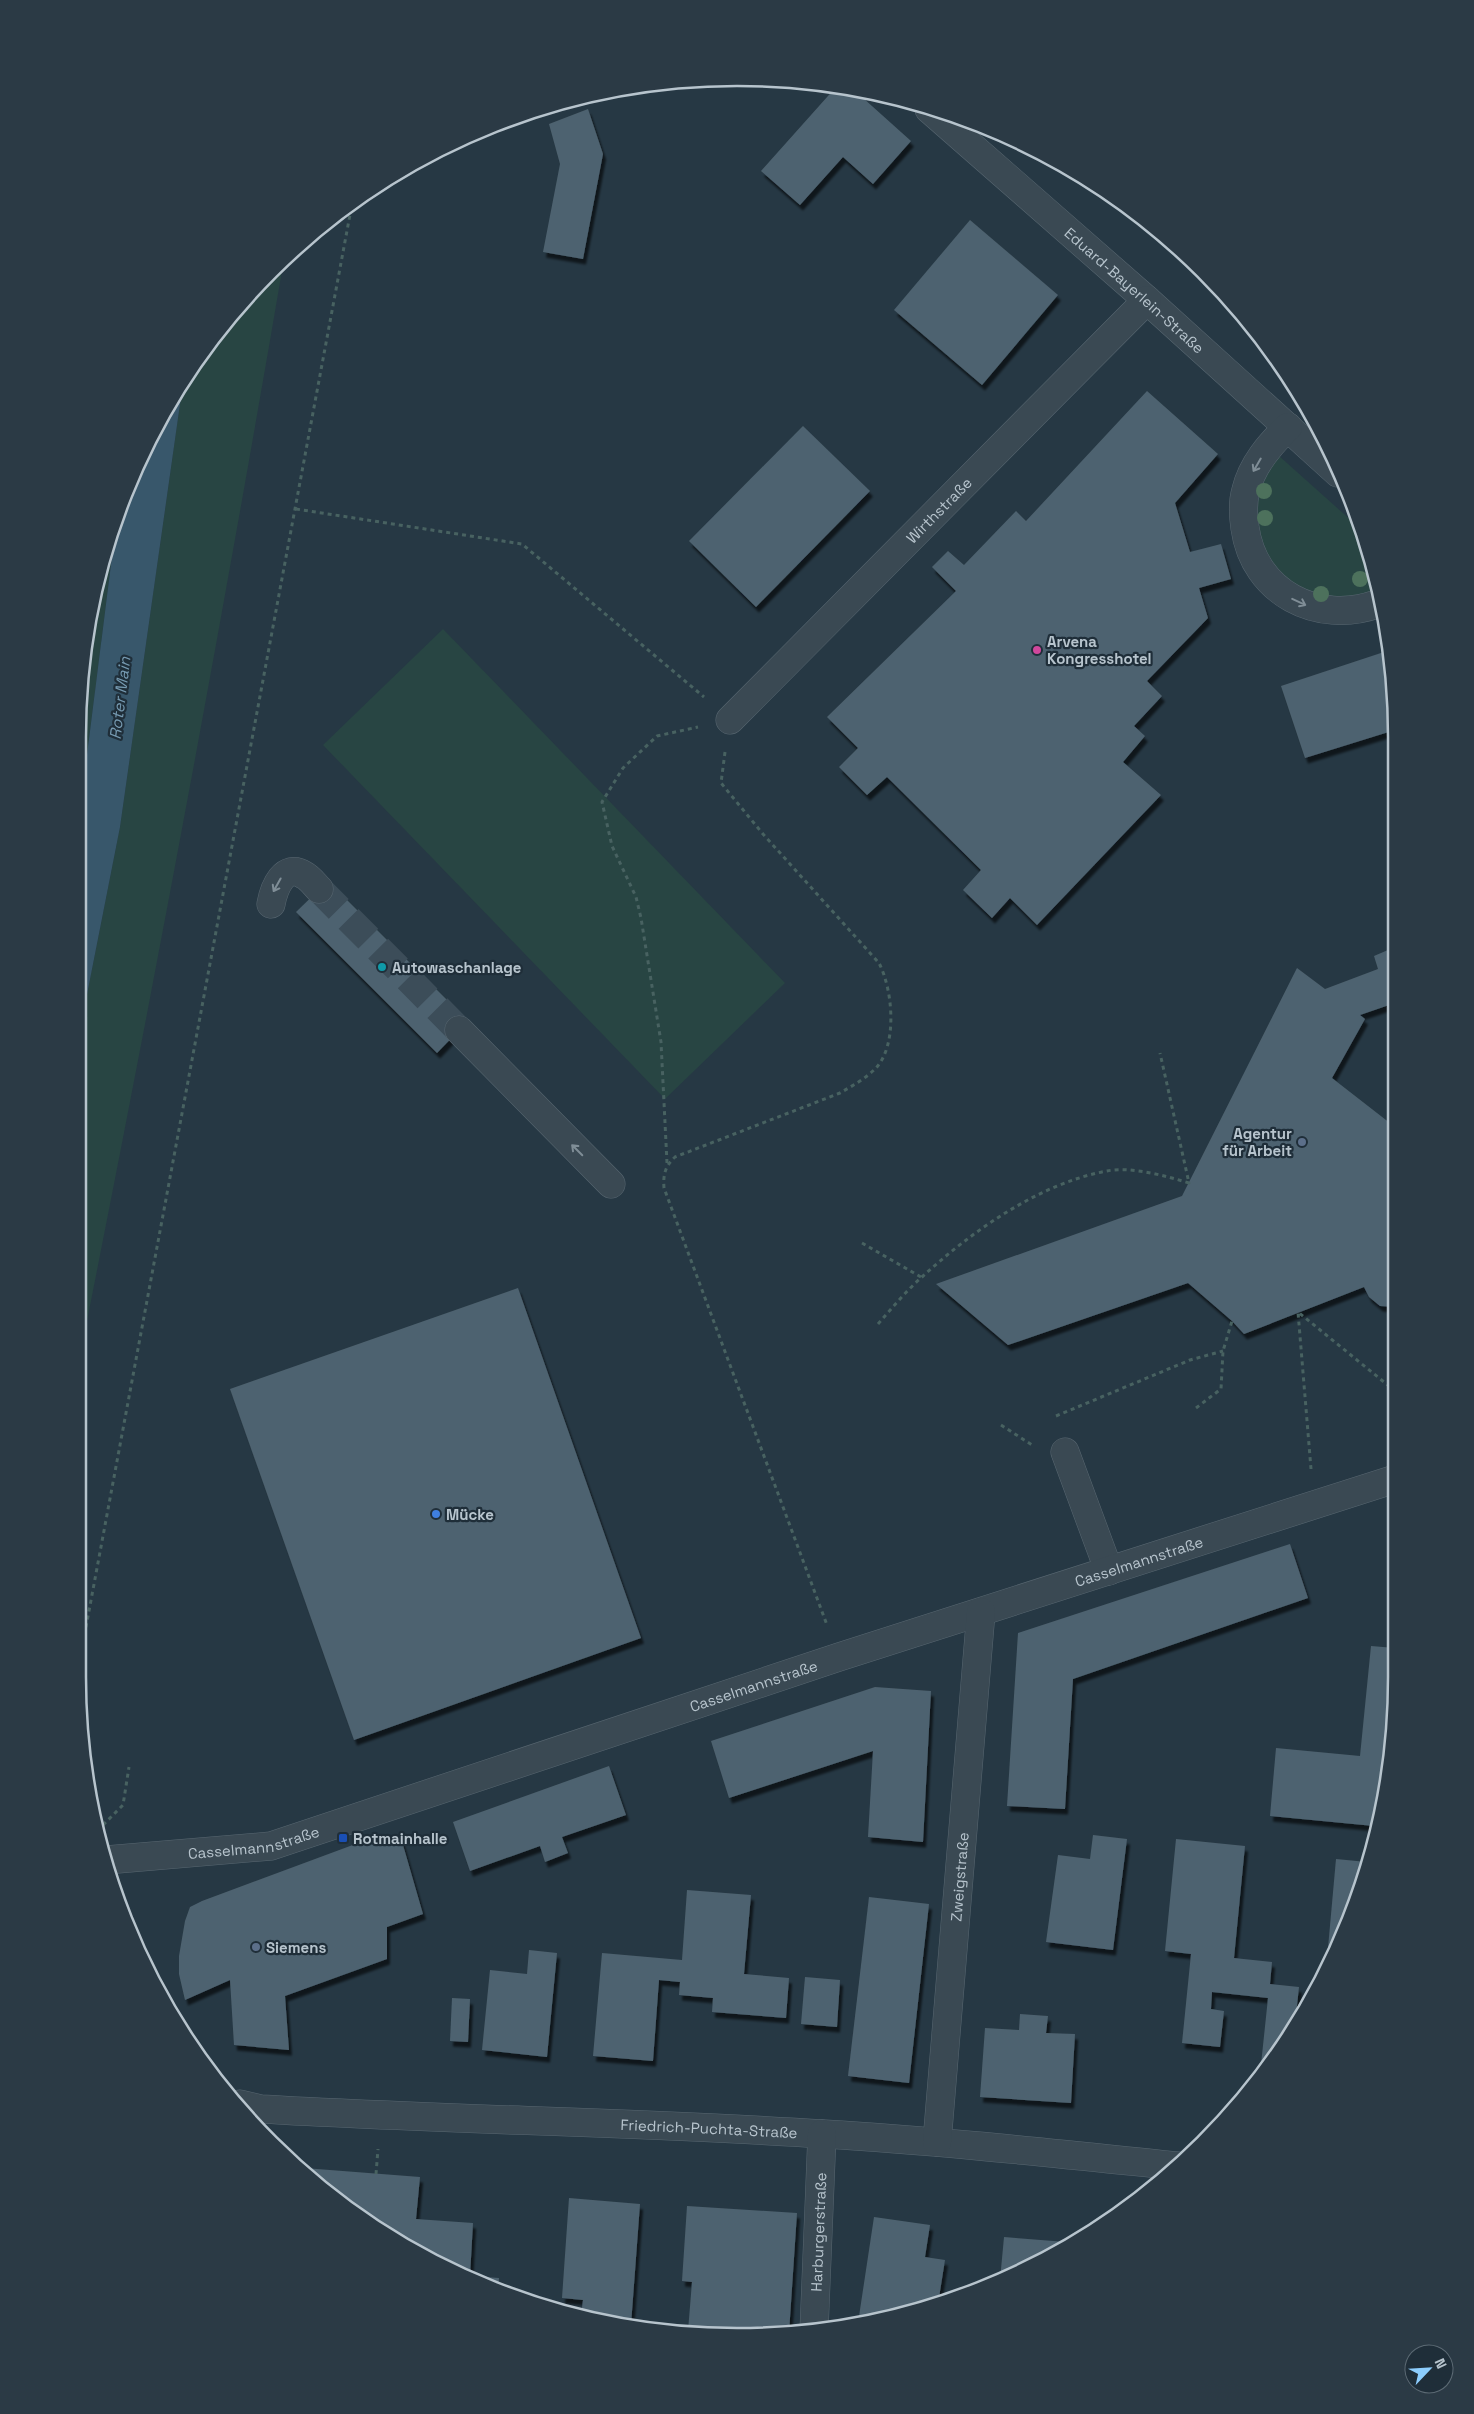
<svg xmlns="http://www.w3.org/2000/svg" width="1474" height="2414" viewBox="0 0 1474 2414" font-family="'Space Grotesk',sans-serif">
	<style>
		.green { fill: #284543 }
		.water { fill: #38576b }
		.building { fill: #4e626f; filter: url(#shadow) }
		.lines { fill: none; stroke-linecap: round; stroke-linejoin: round }
		.minor-tunnel { stroke: #3c4d59; stroke-width: 28; stroke-dasharray: 28 14; stroke-linecap: butt }
		.minor-casing { stroke: #586771; stroke-width: 29 }
		.path { stroke: #486261; stroke-width: 3; stroke-dasharray: 4 4; stroke-linecap: butt }
		.minor { stroke: #3a4953; stroke-width: 28 }
		.tree { fill: #4d715c }
		.oneway { stroke: #7f8d96 }
		.hotel-dot { fill: #d1479c; stroke: #1f2e39; stroke-width: 2 }
		.culture-dot { fill: #0f9aa8; stroke: #1f2e39; stroke-width: 2 }
		.service-dot { fill: #5c6f8a; stroke: #1f2e39; stroke-width: 2 }
		.shop-dot { fill: #3f7fe0; stroke: #1f2e39; stroke-width: 2 }
		.transit-dot { fill: #1a4fb4; stroke: #1f2e39; stroke-width: 2 }
		.labels { text-anchor: middle; dominant-baseline: central; stroke-width: 4.5; stroke-linejoin: round; paint-order: stroke }
		.street-label { font-size: 15px; fill: #b7c4cd; stroke: #1f2e39 }
		.poi-label { font-size: 15px; font-weight: bold; fill: #b7c4cd; stroke: #1f2e39; text-anchor: start }
		.water-label { font-size: 16px; font-style: italic; fill: #769ab1; stroke: #1f2e39 }
		.rim { fill: none; stroke: #b7c4cd; stroke-width: 2.5 }
	</style>
	<defs>
		<filter id="shadow"><feDropShadow dx="3" dy="5.5" stdDeviation="1" flood-color="#0009"/></filter>
	</defs>
	<rect width="100%" height="100%" fill="#263844"/>
	<!-- green -->
	<g class="green">
		<path d="M284 259C222 623 154 985 82 1346L80 1030 120 827 183 383 189 370 271 270Z"/>
		<path d="M1278 455 1363 531 1375 591C1368 595 1360 595 1352 596 1304 603 1268 578 1259 529 1257 523 1255 517 1255 511 1256 489 1267 473 1278 455Z"/>
		<polygon points="117,517 79,818 79,694 113,525"/>
		<polygon points="443,629 785,983 665,1099 323,745"/>
	</g>
	<!-- water -->
	<polygon class="water" points="183,383 120,827 80,1030 79,818 117,517"/>
	<!-- building -->
	<g class="building">
		<polygon points="836,87 853,89 911,141 873,184 843,157 800,205 761,171"/>
		<polygon points="588,109 603,154 583,259 543,252 560,164 549,124"/>
		<polygon points="970,220 1058,295 982,385 894,310"/>
		<polygon points="1147,391 1218,454 1175,503 1190,552 1221,544 1231,579 1199,588 1208,618 1147,681 1162,696 1134,726 1145,736 1123,762 1161,795 1037,925 1010,898 992,918 963,890 981,870 887,777 867,795 839,767 858,748 827,717 956,591 932,567 948,551 964,565 1016,511 1026,521"/>
		<polygon points="803,426 870,491 756,607 689,541"/>
		<polygon points="1387,651 1395,694 1395,730 1305,758 1281,686"/>
		<polygon points="328,881 468,1021 437,1053 296,912"/>
		<polygon points="1395,947 1395,1012 1392,1004 1360,1015 1365,1019 1332,1078 1395,1127 1395,1307 1380,1306 1369,1297 1364,1287 1244,1334 1232,1321 1188,1283 1008,1345 936,1284 1182,1196 1297,968 1325,989 1378,969 1374,956"/>
		<polygon points="518,1288 641,1638 354,1740 230,1389"/>
		<polygon points="1290,1544 1308,1598 1073,1679 1065,1809 1007,1806 1018,1633"/>
		<polygon points="1371,1646 1395,1648 1395,1720 1374,1826 1270,1816 1276,1748 1360,1756"/>
		<polygon points="875,1687 931,1691 923,1842 868,1837 873,1751 729,1798 711,1741"/>
		<polygon points="609,1766 626,1815 562,1837 568,1853 545,1862 540,1846 470,1871 453,1822"/>
		<polygon points="1093,1835 1127,1839 1113,1950 1046,1942 1058,1855 1090,1859"/>
		<polygon points="377,1836 380,1845 401,1838 423,1914 387,1927 387,1959 285,1996 289,2050 234,2045 230,1980 185,2000 179,1974 179,1956 185,1921 190,1907 202,1901"/>
		<polygon points="1176,1839 1245,1846 1234,1958 1272,1962 1270,1984 1299,1987 1295,2024 1285,2044 1260,2074 1268,1998 1212,1992 1211,2009 1224,2011 1220,2047 1182,2043 1191,1954 1165,1951"/>
		<polygon points="1336,1859 1367,1862 1361,1889 1327,1959"/>
		<polygon points="687,1890 751,1895 744,1974 789,1978 786,2018 712,2012 713,1998 679,1995 680,1982 659,1980 653,2061 593,2056 602,1953 682,1960"/>
		<polygon points="869,1897 929,1904 909,2083 848,2076"/>
		<polygon points="529,1950 557,1953 547,2057 482,2050 490,1970 527,1974"/>
		<polygon points="805,1977 840,1980 837,2027 801,2024"/>
		<polygon points="452,1998 470,1999 468,2042 450,2041"/>
		<polygon points="1020,2014 1048,2016 1046,2033 1075,2034 1071,2103 980,2097 985,2028 1019,2030"/>
		<polygon points="304,2168 420,2177 416,2219 473,2223 470,2276 499,2278 498,2290 445,2268 336,2200"/>
		<polygon points="569,2198 640,2204 631,2325 581,2315 583,2300 562,2298"/>
		<polygon points="687,2206 797,2213 789,2333 753,2335 688,2331 692,2282 682,2281"/>
		<polygon points="874,2217 930,2225 925,2257 945,2260 938,2304 858,2323"/>
		<polygon points="1004,2237 1066,2242 1065,2246 1029,2268 1000,2280"/>
	</g>
	<g class="lines">
		<!-- minor-tunnel -->
		<polyline class="minor-tunnel" points="319,889 459,1030"/>
		<!-- minor casing -->
		<g class="minor-casing">
			<g id="minor">
				<path id="s1" d="M929 109 1147 300 1338 473"/>
				<path d="M1288 427C1269 445 1252 465 1246 490 1242 503 1243 515 1245 528 1254 593 1318 625 1377 604"/>
				<path id="s2" d="M730 720 1147 300"/>
				<path d="M271 904C274 888 284 862 304 875 310 878 315 885 319 889"/>
				<polyline points="459,1030 611,1184"/>
				<polyline points="1065,1452 1109,1571"/>
				<path id="s3" d="M106 1860 271 1846 839 1657 1395 1479"/>
				<path id="s4" d="M240 2104 261 2109C449 2120 637 2122 824 2134 942 2141 1060 2154 1178 2166"/>
				<path id="s5" d="M937 2142 981 1612"/>
				<path id="s6" d="M814 2331 822 2134"/>
			</g>
		</g>
		<!-- path -->
		<g class="path">
			<polyline points="296,509 522,544 704,697"/>
			<path d="M725 752 721 783 763 834 879 963C893 990 898 1046 875 1069 865 1079 852 1086 840 1093L675 1157C665 1166 663 1175 664 1188L827 1625"/>
			<polyline points="667,1163 661,1042 641,918 636,897 612,846 602,802 623,768 657,736 698,727"/>
			<polyline points="862,1243 921,1277"/>
			<path d="M878 1324C892 1308 906 1291 922 1277 972 1231 1040 1183 1107 1171 1131 1166 1166 1176 1189 1183L1160 1053"/>
			<polyline points="1196,1408 1221,1389 1223,1351 1232,1321"/>
			<polyline points="1056,1416 1190,1360 1223,1351"/>
			<polyline points="1001,1425 1032,1445"/>
			<polyline points="1311,1469 1298,1312 1395,1391"/>
			<polyline points="83,1643 352,204"/>
			<polyline points="103,1825 123,1805 129,1767"/>
			<polyline points="376,2174 378,2149"/>
		</g>
		<!-- minor -->
		<use href="#minor" class="minor"/>
	</g>
	<!-- trees -->
	<g class="tree">
		<circle cx="1264" cy="491" r="8"/>
		<circle cx="1265" cy="518" r="8"/>
		<circle cx="1360" cy="579" r="8"/>
		<circle cx="1321" cy="594" r="8"/>
	</g>
	<!-- one-way arrows -->
	<defs><path id="oneway-shaft" d="M-6 0H5M1.5-3L5.5 0L1.5 3" fill="none" stroke-width="1.6" stroke-linecap="round" stroke-linejoin="round" transform="scale(1.25)"/></defs>
	<g class="oneway">
		<use href="#oneway-shaft" transform="translate(1257 465) rotate(120)"/>
		<use href="#oneway-shaft" transform="translate(1299 602) rotate(25)"/>
		<use href="#oneway-shaft" transform="translate(277 885) rotate(119)"/>
		<use href="#oneway-shaft" transform="translate(577 1150) rotate(-135)"/>
	</g>
	<!-- markers -->
	<circle class="hotel-dot" cx="1037" cy="650" r="5"/>
	<circle class="culture-dot" cx="382" cy="967" r="5"/>
	<g class="service-dot">
		<circle cx="1302" cy="1142" r="5"/>
		<circle cx="256" cy="1947" r="5"/>
	</g>
	<circle class="shop-dot" cx="436" cy="1514" r="5"/>
	<rect class="transit-dot" x="338" y="1833" width="10" height="10" rx="2.5"/>
	<g class="labels">
		<!-- street labels -->
		<g class="street-label">
			<text stroke="none"><textPath href="#s1" startOffset="274">Eduard-Bayerlein-Straße</textPath></text>
			<text stroke="none"><textPath href="#s2" startOffset="296">Wirthstraße</textPath></text>
			<text stroke="none"><textPath href="#s3" startOffset="1079">Casselmannstraße</textPath></text>
			<text stroke="none"><textPath href="#s3" startOffset="674">Casselmannstraße</textPath></text>
			<text stroke="none"><textPath href="#s3" startOffset="149">Casselmannstraße</textPath></text>
			<text stroke="none"><textPath href="#s5" startOffset="266">Zweigstraße</textPath></text>
			<text stroke="none"><textPath href="#s4" startOffset="470">Friedrich-Puchta-Straße</textPath></text>
			<text stroke="none"><textPath href="#s6" startOffset="99">Harburgerstraße</textPath></text>
		</g>
		<!-- poi labels -->
		<g class="poi-label">
			<text x="1047" y="641">Arvena<tspan x="1047" dy="17">Kongresshotel</tspan></text>
			<text x="392" y="967">Autowaschanlage</text>
			<text x="1292" y="1133" text-anchor="end">Agentur<tspan x="1292" dy="17">für Arbeit</tspan></text>
			<text x="446" y="1514">Mücke</text>
			<text x="353" y="1838">Rotmainhalle</text>
			<text x="266" y="1947">Siemens</text>
		</g>
		<!-- water labels -->
		<g class="water-label">
			<text transform="translate(120 698) rotate(-83)">Roter Main</text>
		</g>
	</g>
	<!-- crop -->
	<path d="M0 0H1474V2414H0ZM737 86H737A651 651 0 0 1 1388 737V1677A651 651 0 0 1 737 2328H737A651 651 0 0 1 86 1677V737A651 651 0 0 1 737 86Z" fill="#2b3a45" fill-rule="evenodd"/>
	<path class="rim" d="M737 86H737A651 651 0 0 1 1388 737V1677A651 651 0 0 1 737 2328H737A651 651 0 0 1 86 1677V737A651 651 0 0 1 737 86Z"/>
	<!-- north arrow -->
	<g transform="translate(1429 2369) rotate(65)"><circle r="24" fill="#1f2e39" stroke="#5c6a74"/>
	<path d="M0-4L9 19L0 12L-9 19Z" fill="#8ccdfd"/>
	<text y="-8" font-size="14" font-weight="bold" text-anchor="middle" fill="#b7c4cd">N</text>
	</g>
</svg>
